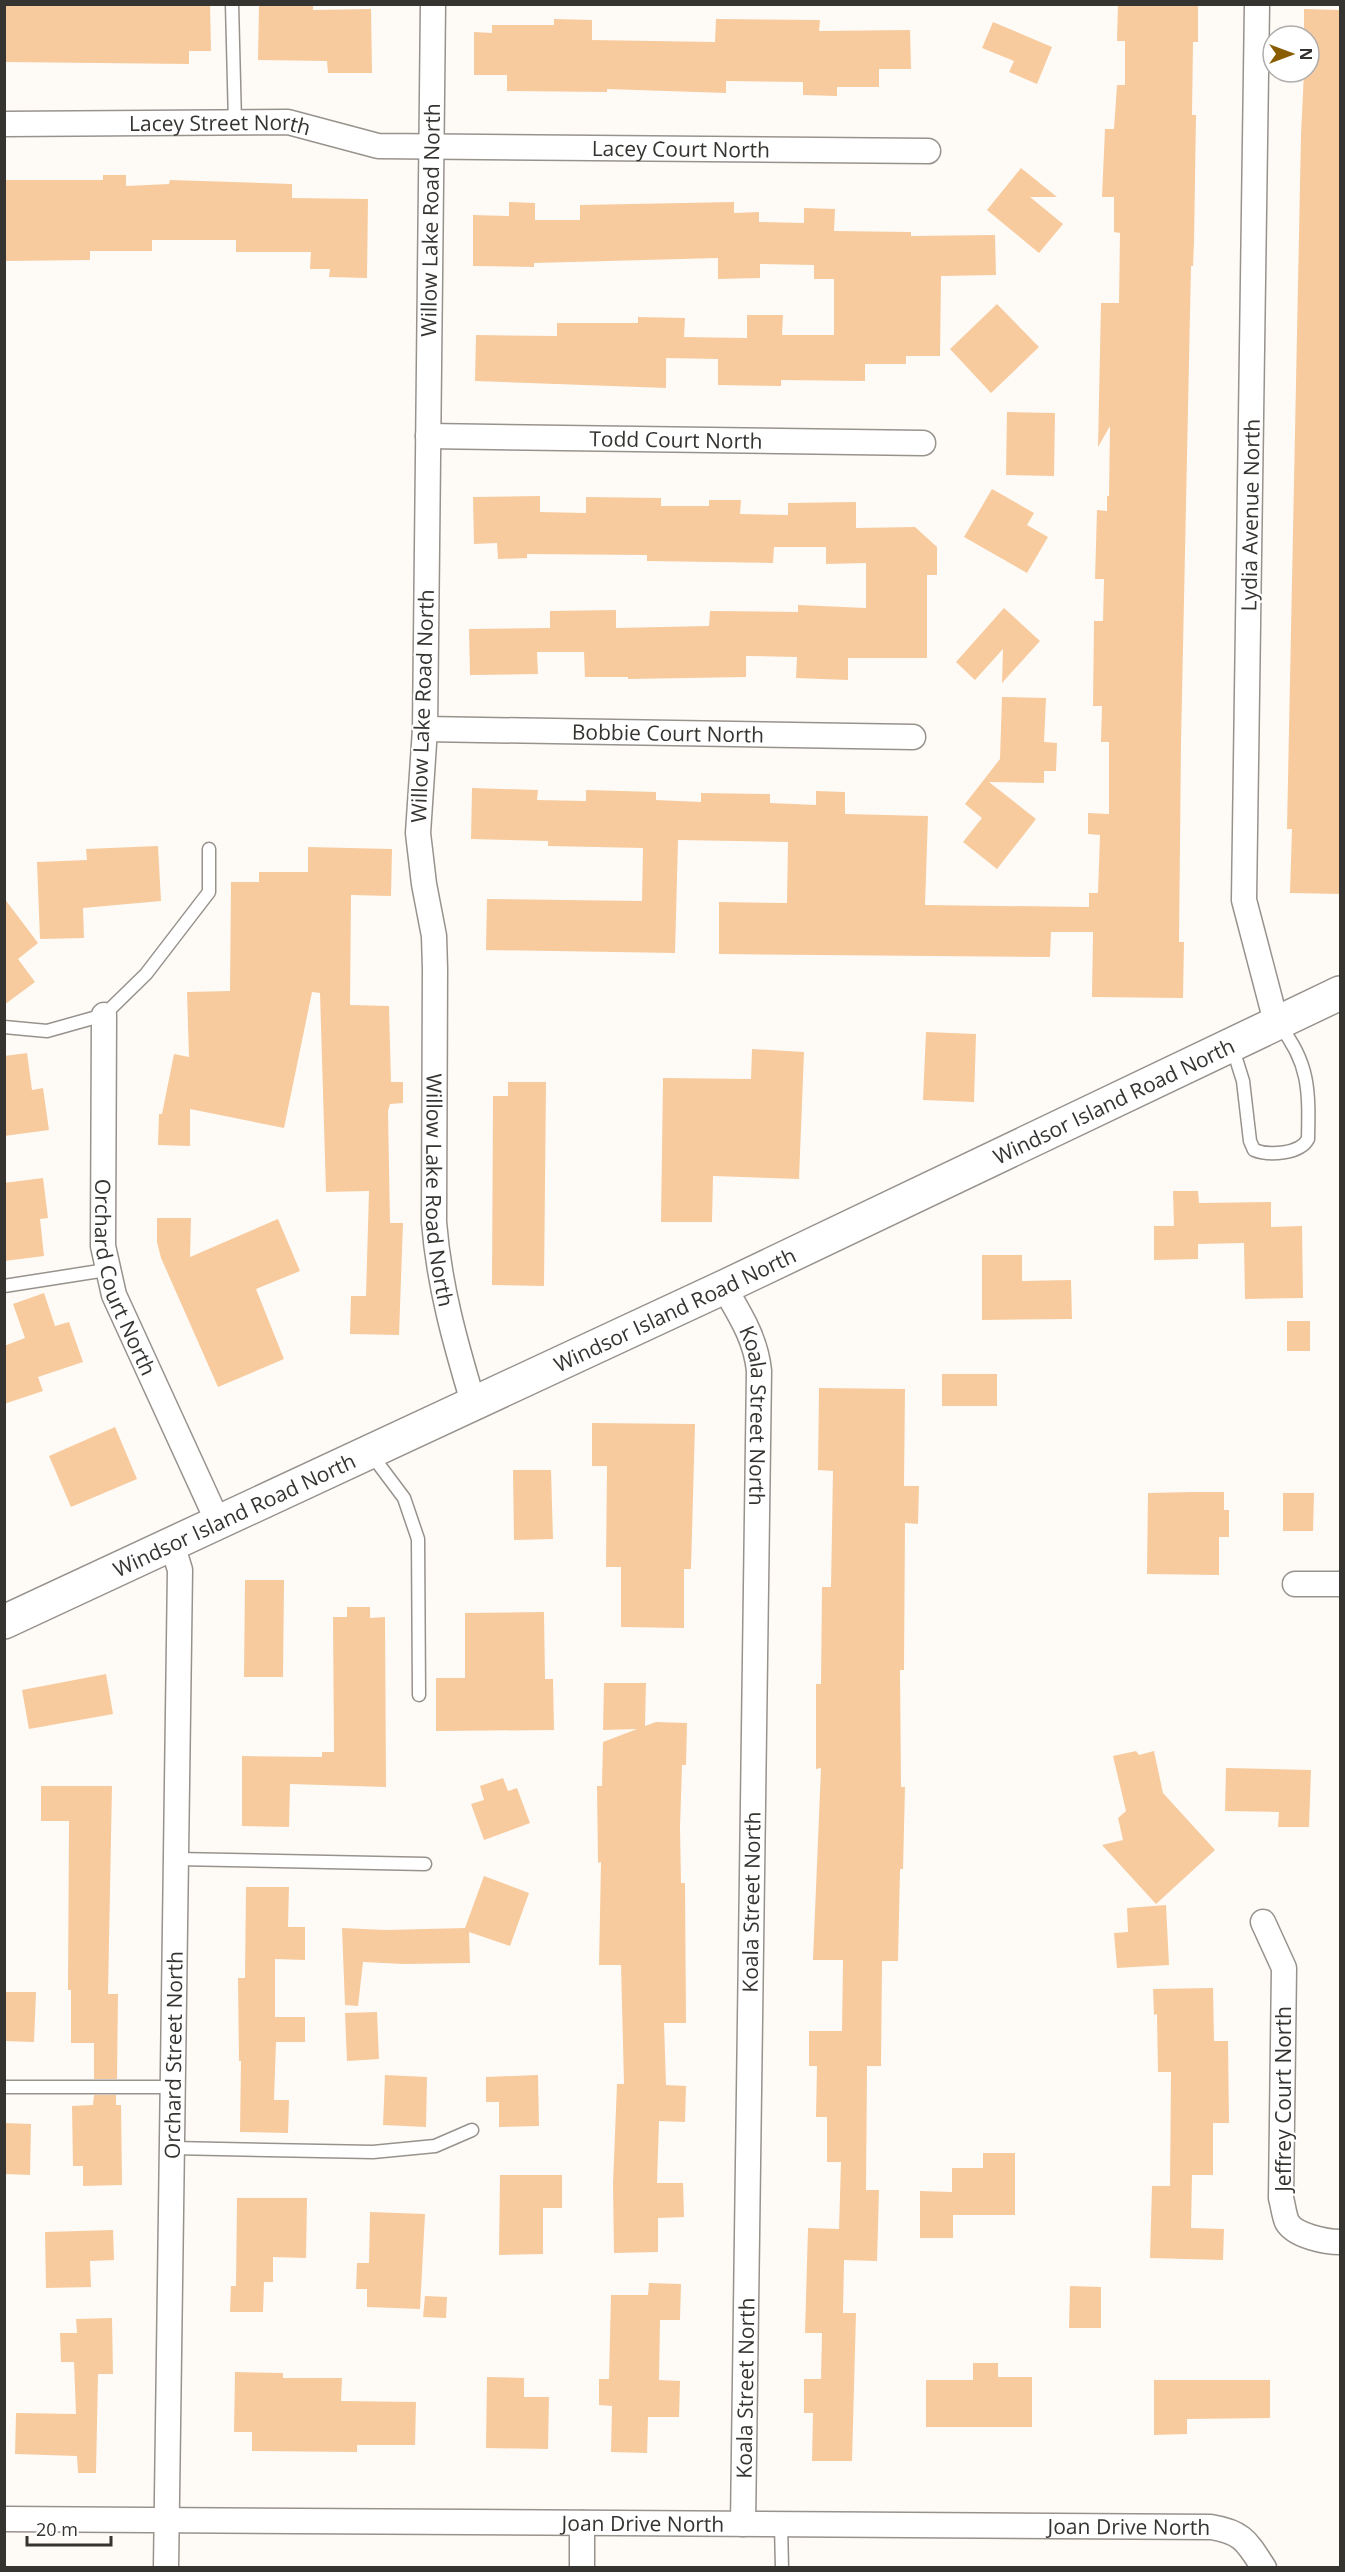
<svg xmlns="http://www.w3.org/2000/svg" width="1345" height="2572" viewBox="0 0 1345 2572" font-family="'Open Sans',sans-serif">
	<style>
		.building { fill: #f8cb9e }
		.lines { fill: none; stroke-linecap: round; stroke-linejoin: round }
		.lane-casing { stroke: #98928d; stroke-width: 15 }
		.street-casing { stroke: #98928d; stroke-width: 27 }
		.secondary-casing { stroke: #98928d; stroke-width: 36 }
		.lane { stroke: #fff; stroke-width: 12 }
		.street { stroke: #fff; stroke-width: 24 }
		.secondary { stroke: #fff; stroke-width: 33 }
		.labels { text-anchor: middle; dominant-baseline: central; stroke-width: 4.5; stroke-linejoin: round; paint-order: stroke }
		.street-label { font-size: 21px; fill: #363431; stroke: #fff }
	</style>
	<rect width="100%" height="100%" fill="#fefbf7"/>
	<!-- building -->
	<g class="building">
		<polygon points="4,4 210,4 211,51 189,51 189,64 4,62"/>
		<polygon points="259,4 313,4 313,10 371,9 372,73 328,73 327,61 258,60"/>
		<polygon points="1118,4 1198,4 1198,42 1193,42 1192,115 1196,115 1194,242 1193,266 1191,266 1181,743 1179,942 1184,942 1183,998 1092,997 1093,932 1051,932 1050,957 719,954 719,902 787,903 788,842 678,840 675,953 486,950 487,899 642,901 643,848 548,846 548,841 471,839 472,788 538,790 537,800 586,801 586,790 656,792 656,800 701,802 701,793 770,794 770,803 816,805 816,791 845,792 845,814 928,816 925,905 1089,907 1089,893 1098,893 1100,835 1088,834 1088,813 1109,814 1109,742 1101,742 1102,706 1093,706 1094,621 1103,621 1104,579 1095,579 1097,510 1107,511 1107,496 1109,496 1110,426 1098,447 1101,303 1119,303 1120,233 1114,232 1114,197 1102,197 1105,129 1114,129 1117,85 1125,85 1125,41 1117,41"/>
		<polygon points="1304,9 1341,10 1341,894 1290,893 1292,829 1287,829 1301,135 1304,72 1309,72 1309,36 1304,36"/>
		<polygon points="554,19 592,20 592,40 715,42 716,19 820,20 819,31 910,30 911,69 879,69 879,87 837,87 837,96 803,95 803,82 726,81 726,93 607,89 607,92 507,91 507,75 474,75 474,32 492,33 492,25 554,25"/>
		<polygon points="993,22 1052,47 1037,84 1009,72 1014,61 982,48"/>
		<polygon points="1021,168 1057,197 1030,197 1063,224 1039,253 987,210"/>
		<polygon points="103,175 126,175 126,186 169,184 170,180 292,184 292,198 368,199 367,278 329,277 330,269 310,269 311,252 236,252 236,240 152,240 152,251 90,251 90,260 4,261 4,180 103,180"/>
		<polygon points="509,202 535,203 535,220 580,220 580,205 734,202 734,213 759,212 759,222 804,223 804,208 835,209 834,231 911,232 911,236 995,235 996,275 941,276 940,356 906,356 906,364 865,364 865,381 781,380 781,386 718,385 718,359 666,358 666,388 475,381 476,335 557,336 557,323 638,323 638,317 685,318 684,337 747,338 747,315 783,315 782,335 834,335 834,279 814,279 814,265 760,264 760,278 718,279 718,258 534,263 534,267 473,266 473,215 509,216"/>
		<polygon points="997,304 1039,347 991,393 950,349"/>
		<polygon points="1007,412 1055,413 1054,476 1006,475"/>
		<polygon points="992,489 1034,513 1027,525 1048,537 1027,573 964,537"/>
		<polygon points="540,496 540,512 586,513 586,497 661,498 661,506 709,506 709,500 741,500 740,514 788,515 788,503 856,502 856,528 915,527 937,547 937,575 927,575 927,658 848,658 848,680 796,678 797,657 746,656 746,677 628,679 628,677 585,677 584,652 537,652 538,674 470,675 469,629 550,628 550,611 616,610 616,628 709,626 710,611 798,612 798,605 866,608 866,563 826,564 826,547 774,547 773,563 647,561 647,555 527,554 527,558 498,559 497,543 474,544 473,497"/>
		<polygon points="1004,608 1040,641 1002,683 1003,649 975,680 956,662"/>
		<polygon points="1002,697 1046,698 1044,742 1057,743 1056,771 1044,771 1044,783 989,782 1036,819 997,869 963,842 982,818 965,804 1000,759"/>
		<polygon points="158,846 161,901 83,908 84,938 40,939 37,862 87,860 86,849"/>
		<polygon points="308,847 392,849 391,896 351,895 350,1005 389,1006 391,1082 403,1082 403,1103 390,1104 388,1111 390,1223 403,1223 399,1335 350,1334 351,1296 366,1296 369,1191 326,1192 320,993 312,992 284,1128 190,1109 190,1146 158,1145 159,1114 162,1114 174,1054 189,1057 187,992 230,991 231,882 259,882 259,872 308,872"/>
		<polygon points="4,898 38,943 18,959 35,982 4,1005"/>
		<polygon points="926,1032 976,1034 974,1102 923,1100"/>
		<polygon points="752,1049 804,1052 799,1179 713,1176 712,1222 661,1222 663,1078 751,1079"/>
		<polygon points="27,1053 32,1090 43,1088 49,1130 4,1136 4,1056"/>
		<polygon points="508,1082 546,1082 544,1286 492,1285 493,1096 508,1096"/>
		<polygon points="43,1178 48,1218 40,1219 44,1256 4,1261 4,1183"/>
		<polygon points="1173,1191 1198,1191 1199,1203 1271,1202 1271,1227 1302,1226 1303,1298 1245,1299 1244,1243 1198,1244 1198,1259 1154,1260 1154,1226 1174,1226"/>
		<polygon points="157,1218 191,1218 190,1257 278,1219 300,1271 256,1289 284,1359 218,1387 161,1258 157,1242"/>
		<polygon points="982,1255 1022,1255 1022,1281 1071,1280 1072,1319 982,1320"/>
		<polygon points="44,1293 55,1326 69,1322 83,1362 38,1377 43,1391 4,1404 4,1346 25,1338 13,1304"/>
		<rect x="1287" y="1321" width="23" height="30"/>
		<rect x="942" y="1374" width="55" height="32"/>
		<polygon points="819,1388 905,1389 904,1486 919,1486 918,1524 905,1523 904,1670 900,1670 901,1787 905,1787 903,1869 900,1869 898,1961 882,1961 881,2066 867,2066 866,2190 879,2190 877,2261 844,2260 843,2313 856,2313 852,2461 812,2461 813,2413 804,2413 804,2379 821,2379 822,2333 805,2333 808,2228 839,2229 841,2162 827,2162 827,2117 816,2117 817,2066 809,2066 809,2031 842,2031 843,1960 813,1960 821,1768 816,1769 816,1684 821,1684 822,1587 831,1587 833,1471 818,1470"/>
		<polygon points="592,1423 695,1424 691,1569 684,1569 684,1628 621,1627 621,1567 606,1567 607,1466 592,1466"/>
		<polygon points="115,1427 137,1479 71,1507 49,1456"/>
		<polygon points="513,1470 551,1470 553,1539 514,1540"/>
		<polygon points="1193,1492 1224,1492 1224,1510 1229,1510 1229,1537 1219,1537 1219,1575 1147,1574 1148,1493"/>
		<polygon points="1283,1493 1314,1493 1313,1531 1283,1531"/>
		<polygon points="245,1580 284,1580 283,1677 244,1677"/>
		<polygon points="347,1607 370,1607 370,1618 385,1617 386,1787 290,1784 289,1827 242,1826 242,1756 322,1757 322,1752 334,1752 333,1617 347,1617"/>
		<polygon points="544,1612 545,1679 553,1679 554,1730 436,1731 436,1678 465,1678 465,1613"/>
		<polygon points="106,1674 113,1714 29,1729 22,1690"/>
		<polygon points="604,1683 646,1683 645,1726 656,1722 687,1723 686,1765 682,1765 680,1828 681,1883 685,1883 686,2023 664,2023 666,2085 686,2086 685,2122 659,2121 657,2183 683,2183 684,2217 658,2218 658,2252 614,2253 613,2184 617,2084 624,2084 621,1965 599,1965 601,1862 598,1863 597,1786 602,1786 603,1742 637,1729 603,1730"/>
		<polygon points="1136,1751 1139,1755 1154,1751 1163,1793 1215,1850 1156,1904 1102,1845 1123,1840 1118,1818 1126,1811 1113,1756"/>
		<polygon points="1226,1768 1311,1770 1309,1827 1278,1827 1279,1812 1225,1811"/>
		<polygon points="503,1778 508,1791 517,1788 530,1823 484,1840 471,1804 484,1800 480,1786"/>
		<polygon points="41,1786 112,1786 108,1994 118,1994 117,2079 94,2079 94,2043 71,2043 71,1990 68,1990 69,1821 41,1821"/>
		<polygon points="484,1876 529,1893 510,1946 469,1932 470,1963 404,1964 363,1962 358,2006 345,2005 342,1928 386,1930 465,1928"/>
		<polygon points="246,1887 289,1887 288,1927 305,1927 305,1960 275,1959 275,2017 305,2017 305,2042 276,2042 274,2100 289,2100 288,2133 240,2132 241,2061 239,2061 238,1978 245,1978"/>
		<polygon points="1166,1905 1169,1965 1117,1968 1114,1933 1128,1932 1127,1908"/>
		<polygon points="1213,1988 1214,2041 1228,2041 1229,2123 1213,2123 1213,2175 1192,2175 1191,2228 1224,2229 1223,2260 1150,2258 1152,2186 1170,2186 1171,2072 1158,2072 1157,2014 1154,2015 1153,1989"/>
		<polygon points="4,1992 36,1992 34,2042 4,2041"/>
		<polygon points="377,2012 379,2059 347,2061 345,2013"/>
		<polygon points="385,2075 427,2077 426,2127 383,2125"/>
		<polygon points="538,2075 539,2126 499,2127 499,2102 486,2102 486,2077"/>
		<polygon points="94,2095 116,2095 116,2105 121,2105 122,2185 83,2186 83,2166 73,2166 72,2106 93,2105"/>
		<polygon points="4,2123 31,2124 30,2175 4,2174"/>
		<polygon points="983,2153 1015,2153 1015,2215 953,2215 953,2238 920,2238 920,2191 952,2192 952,2168 983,2168"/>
		<polygon points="500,2175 562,2175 562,2208 543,2208 543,2254 499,2255"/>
		<polygon points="237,2198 307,2198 306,2258 273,2257 273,2282 264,2282 263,2312 230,2312 231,2286 236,2286"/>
		<polygon points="370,2212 425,2214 420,2309 367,2307 367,2289 356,2289 357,2263 369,2263"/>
		<polygon points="113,2230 114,2260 90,2261 91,2287 46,2288 45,2232"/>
		<polygon points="649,2283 681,2284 680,2320 660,2320 659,2380 680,2381 679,2417 648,2417 647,2453 611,2452 612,2406 599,2405 599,2379 609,2379 611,2295 648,2295"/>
		<polygon points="1070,2286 1101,2287 1101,2328 1069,2328"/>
		<polygon points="425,2296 447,2297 446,2318 423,2317"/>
		<polygon points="112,2318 113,2374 98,2374 96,2473 78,2473 77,2456 15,2454 16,2413 76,2414 74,2362 61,2362 60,2333 77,2333 76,2319"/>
		<polygon points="973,2363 998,2363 998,2377 1032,2377 1032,2427 926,2427 926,2380 973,2380"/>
		<polygon points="235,2372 283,2373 283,2378 342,2378 341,2401 416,2402 415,2445 357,2445 357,2452 252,2451 252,2432 234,2432"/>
		<polygon points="487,2377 524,2378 524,2397 549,2397 548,2449 486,2448"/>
		<polygon points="1154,2380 1270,2380 1270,2418 1187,2419 1187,2434 1154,2435"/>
	</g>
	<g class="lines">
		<!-- lane casing -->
		<g class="lane-casing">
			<g id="lane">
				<polyline points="232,4 235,123"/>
				<polyline points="4,1027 47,1031 104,1015 146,974 209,892 209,849"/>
				<path d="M1232 1046 1243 1081 1250 1141 1254 1150C1269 1156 1300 1154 1308 1139 1309 1092 1310 1063 1279 1025"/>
				<polyline points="4,1286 106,1270"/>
				<polyline points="371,1454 404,1498 418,1539 419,1695"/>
				<polyline points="176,1859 425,1864"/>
				<polyline points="4,2087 173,2087"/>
				<polyline points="172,2148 373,2152 435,2146 472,2130"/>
				<polyline points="781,2524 782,2568"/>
			</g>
		</g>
		<!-- street casing -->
		<g class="street-casing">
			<g id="street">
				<path id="s1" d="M433 4 425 729 418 833 424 884 434 936 435 969 434 1222C439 1285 455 1342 473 1402"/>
				<polyline points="1257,4 1244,900 1276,1022"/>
				<path id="s2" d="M4 124 288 122 378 146 928 151"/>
				<path id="s3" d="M428 436 923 443"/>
				<path id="s4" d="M425 729 913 737"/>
				<path id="s5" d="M104 1015 103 1246 114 1295 218 1522"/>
				<path id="s6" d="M724 1287C740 1315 756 1339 759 1371L743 2524"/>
				<polyline points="1295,1584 1340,1584"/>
				<path d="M1263 1922 1284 1968 1281 2198C1283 2205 1284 2215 1287 2222 1295 2236 1326 2242 1340 2242"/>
				<path id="s7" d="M4 2519 1211 2527C1243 2532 1247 2542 1264 2568"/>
				<path id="s8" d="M166 2568 180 1570 172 1544"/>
				<polyline points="582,2568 582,2523"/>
			</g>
		</g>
		<!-- secondary casing -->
		<g class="secondary-casing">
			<g id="secondary">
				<path id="s9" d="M4 1622 724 1287 1340 993"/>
			</g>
		</g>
		<!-- lane -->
		<use href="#lane" class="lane"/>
		<!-- street -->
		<use href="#street" class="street"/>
		<!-- secondary -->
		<use href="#secondary" class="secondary"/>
	</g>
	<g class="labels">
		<!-- street labels -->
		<g class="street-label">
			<text stroke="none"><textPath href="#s2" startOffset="216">Lacey Street North</textPath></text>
			<text stroke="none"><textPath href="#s2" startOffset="680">Lacey Court North</textPath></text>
			<text transform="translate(430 220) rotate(-89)">Willow Lake Road North</text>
			<text stroke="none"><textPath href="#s3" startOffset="248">Todd Court North</textPath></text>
			<text transform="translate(1250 515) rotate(-89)">Lydia Avenue North</text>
			<text transform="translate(422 706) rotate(-88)">Willow Lake Road North</text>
			<text stroke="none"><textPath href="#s4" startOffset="243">Bobbie Court North</textPath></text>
			<text stroke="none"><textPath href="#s9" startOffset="1226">Windsor Island Road North</textPath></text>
			<text stroke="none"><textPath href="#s1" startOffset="1188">Willow Lake Road North</textPath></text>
			<text stroke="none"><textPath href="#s5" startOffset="266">Orchard Court North</textPath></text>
			<text stroke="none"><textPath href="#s9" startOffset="740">Windsor Island Road North</textPath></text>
			<text stroke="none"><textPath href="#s6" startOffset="136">Koala Street North</textPath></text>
			<text stroke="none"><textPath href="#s9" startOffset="254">Windsor Island Road North</textPath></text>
			<text transform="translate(751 1902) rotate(-89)">Koala Street North</text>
			<text stroke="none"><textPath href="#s8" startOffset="513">Orchard Street North</textPath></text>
			<text transform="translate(1283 2099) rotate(-90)">Jeffrey Court North</text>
			<text transform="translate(745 2388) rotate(-89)">Koala Street North</text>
			<text stroke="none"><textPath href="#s7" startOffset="639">Joan Drive North</textPath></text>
			<text stroke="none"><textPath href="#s7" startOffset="1125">Joan Drive North</textPath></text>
		</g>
	</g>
	<!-- border -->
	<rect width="1345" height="2572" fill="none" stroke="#363431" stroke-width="12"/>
	<!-- north arrow -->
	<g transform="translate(1291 54) rotate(90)"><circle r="28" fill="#ffffff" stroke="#afaead" stroke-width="1.5"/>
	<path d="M0-4.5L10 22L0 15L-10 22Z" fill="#8a5c00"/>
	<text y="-9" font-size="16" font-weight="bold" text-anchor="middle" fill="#363431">N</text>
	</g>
	<!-- scale -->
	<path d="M27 2536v9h84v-9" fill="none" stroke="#363431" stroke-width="3"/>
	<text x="36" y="2536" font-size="18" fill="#363431" stroke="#ffffff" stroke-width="4.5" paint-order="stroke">20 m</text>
</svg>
